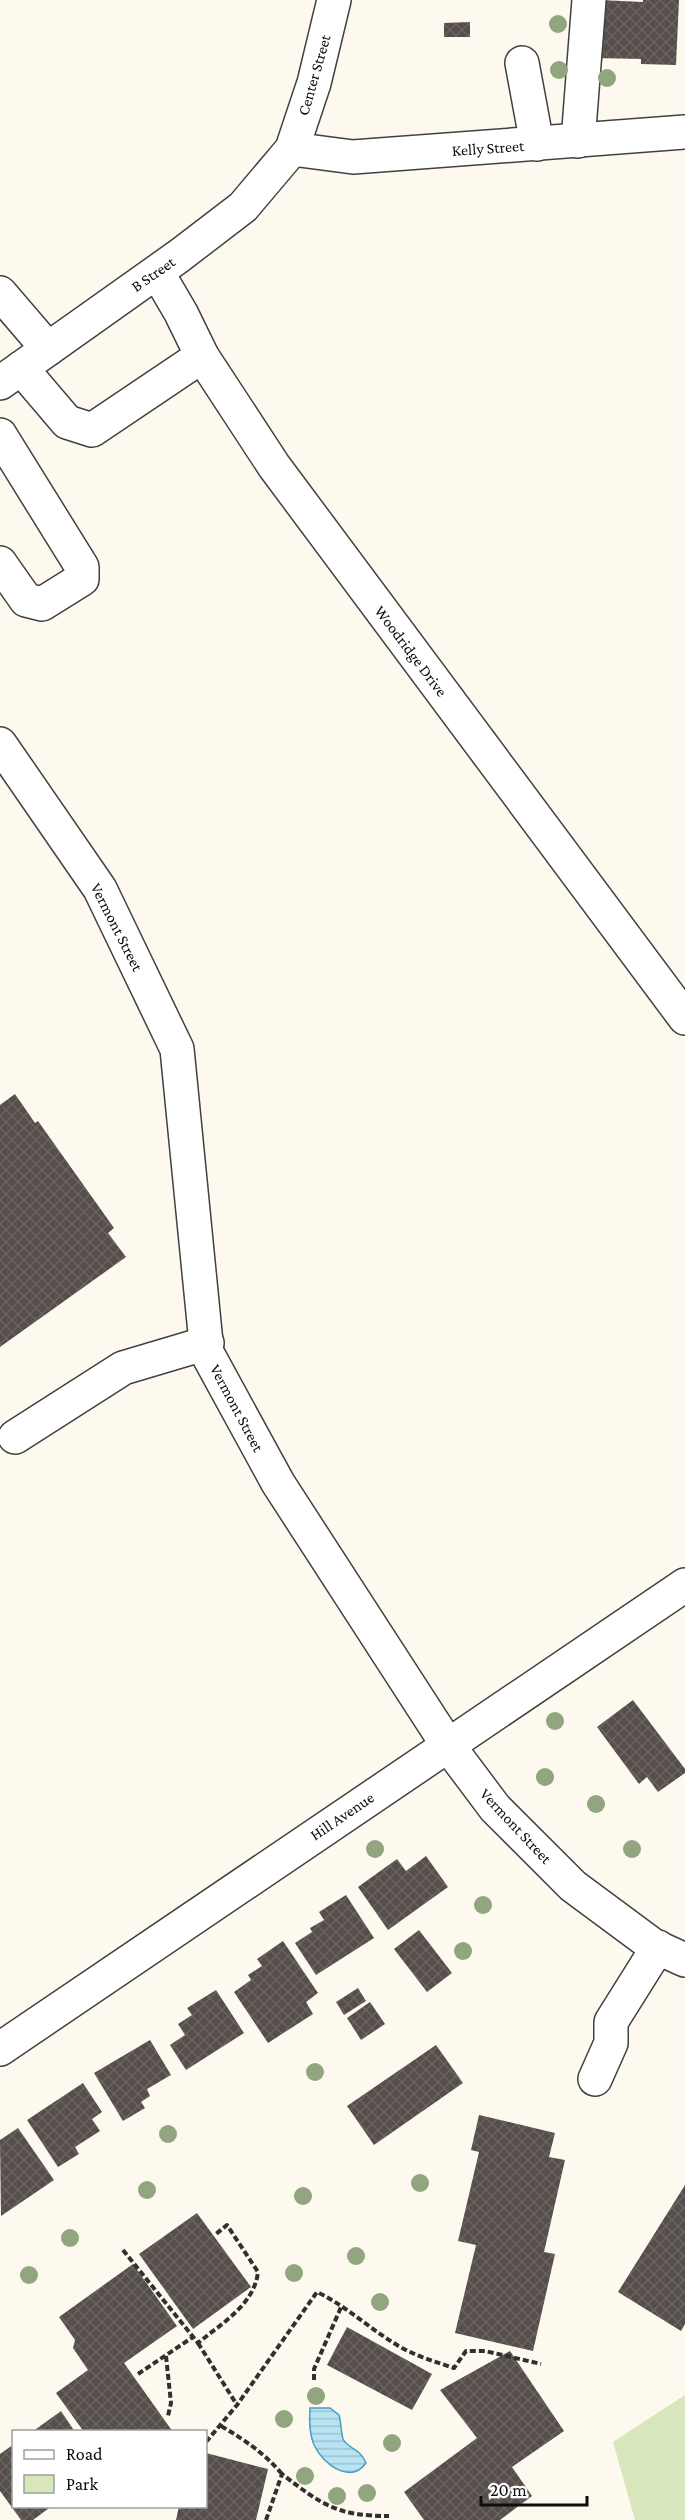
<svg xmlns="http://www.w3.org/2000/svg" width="685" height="2520" viewBox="0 0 685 2520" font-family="'Crimson Pro',serif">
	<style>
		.green { fill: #d7e6bb }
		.water { fill: url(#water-rules); stroke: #44a0c3; stroke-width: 1.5 }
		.building { fill: url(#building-cross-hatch) }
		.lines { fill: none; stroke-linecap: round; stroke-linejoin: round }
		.minor-casing { stroke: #414141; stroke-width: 36 }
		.path { stroke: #303030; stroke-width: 4; stroke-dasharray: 6 3; stroke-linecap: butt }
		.minor { stroke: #fff; stroke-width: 33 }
		.tree { fill: #91a57f }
		.labels { text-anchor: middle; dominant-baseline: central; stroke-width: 6; stroke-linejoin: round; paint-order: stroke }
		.street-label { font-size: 16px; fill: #0e0e0e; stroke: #fff }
	</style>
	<defs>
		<pattern id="water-rules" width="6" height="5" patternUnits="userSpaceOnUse" patternTransform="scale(1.5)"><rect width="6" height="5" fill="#b8e3f2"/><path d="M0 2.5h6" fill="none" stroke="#9dc2ce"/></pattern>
		<pattern id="building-cross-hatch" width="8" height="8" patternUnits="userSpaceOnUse" patternTransform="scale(1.5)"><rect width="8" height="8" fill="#554e4b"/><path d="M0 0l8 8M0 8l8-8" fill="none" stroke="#696361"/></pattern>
	</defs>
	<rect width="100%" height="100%" fill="#fef9ef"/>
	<!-- green -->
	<polygon class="green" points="685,2395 685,2520 635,2520 613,2442"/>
	<!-- water -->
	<path class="water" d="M310 2408H330L339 2415C341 2422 341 2432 343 2439 348 2449 360 2448 366 2463 350 2485 323 2464 314 2445 309 2433 309 2421 310 2408Z"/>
	<!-- building -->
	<g class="building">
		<polygon points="600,0 643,2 643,0 679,0 676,65 641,64 641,59 595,58"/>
		<polygon points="470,22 470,37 444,37 444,23"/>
		<polygon points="15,1094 35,1123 38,1121 114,1228 108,1233 126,1257 0,1347 0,1105"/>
		<polygon points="633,1700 685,1769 685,1773 658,1792 647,1777 639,1784 597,1727"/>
		<polygon points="426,1856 448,1887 388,1930 358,1887 397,1859 406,1871"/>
		<polygon points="346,1895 374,1938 316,1975 295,1943 312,1932 310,1928 324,1920 319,1912"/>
		<polygon points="419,1930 452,1973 427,1992 394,1949"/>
		<polygon points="283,1941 318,1993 306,2002 313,2014 268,2043 234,1992 251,1980 248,1975 262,1966 257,1959"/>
		<polygon points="358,1988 366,2001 344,2015 336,2002"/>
		<polygon points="216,1990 244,2033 186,2070 170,2045 185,2035 178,2024 192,2015 187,2008"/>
		<polygon points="370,2002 385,2024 361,2040 347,2018"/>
		<polygon points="150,2040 171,2075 147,2089 150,2096 141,2102 145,2108 123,2121 94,2073"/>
		<polygon points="436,2045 463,2083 374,2145 347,2106"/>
		<polygon points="83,2083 102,2112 92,2119 100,2131 75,2147 79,2154 58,2167 27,2120"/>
		<polygon points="479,2115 555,2133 549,2157 565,2160 544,2252 555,2254 533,2351 455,2333 476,2245 458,2241 479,2152 471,2150"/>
		<polygon points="18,2128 54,2180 1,2216 0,2140"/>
		<polygon points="685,2185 685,2324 681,2331 618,2292"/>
		<polygon points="197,2213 251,2287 193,2329 139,2254"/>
		<polygon points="133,2264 177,2326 124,2363 173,2432 84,2432 56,2393 88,2370 73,2348 75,2340 59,2317"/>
		<polygon points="347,2327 432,2374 412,2410 327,2365"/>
		<polygon points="510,2351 564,2431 512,2467 532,2496 500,2520 424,2520 404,2492 477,2438 440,2390"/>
		<polygon points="61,2411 75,2432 32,2432"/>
		<polygon points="14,2444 14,2506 52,2506 33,2520 21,2520 0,2491 0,2454"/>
		<polygon points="206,2453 268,2469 256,2520 176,2520 179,2506 206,2506"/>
	</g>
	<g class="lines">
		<!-- minor casing -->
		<g class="minor-casing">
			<g id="minor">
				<polyline points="522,63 537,144"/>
				<polyline points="578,141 589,0"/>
				<polyline points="292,149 353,157 685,132"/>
				<polyline points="157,272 181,313 202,356 274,466 685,1018"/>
				<polyline points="0,293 48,349"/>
				<polyline points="21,368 67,422 92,430 202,356"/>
				<polyline points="0,383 179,256 243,207 292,149 314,83 334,0"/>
				<polyline points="0,435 82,567 82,579 42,604 26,600 0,563"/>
				<polyline points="0,744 100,889 177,1049 207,1353 278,1483 447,1744 495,1808 573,1886 654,1946 685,1960"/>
				<polyline points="15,1437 123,1368 207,1343"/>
				<polyline points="0,2049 685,1585"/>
				<polyline points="595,2079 611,2043 611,2022 658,1947"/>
			</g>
		</g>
		<!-- path -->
		<g class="path">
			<path d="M123 2250 198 2343C222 2323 254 2305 258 2272L227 2225 216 2234"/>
			<polyline points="198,2343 237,2405"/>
			<polyline points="166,2356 171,2403 168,2416"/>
			<polyline points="138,2374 193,2337"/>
			<polyline points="314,2380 314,2369 342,2305"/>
			<path d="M221 2426C245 2440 264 2453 282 2474"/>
			<path d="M206 2442 237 2405 317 2292C348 2307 372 2331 402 2348 419 2357 436 2362 454 2368L466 2351H485L541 2364"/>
			<path d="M266 2520 282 2474C322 2505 337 2516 389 2516"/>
		</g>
		<!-- minor -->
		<use href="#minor" class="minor"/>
	</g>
	<!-- trees -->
	<g class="tree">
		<circle cx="558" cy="24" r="9"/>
		<circle cx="559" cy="70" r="9"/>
		<circle cx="607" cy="78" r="9"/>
		<circle cx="555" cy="1721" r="9"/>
		<circle cx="545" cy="1777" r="9"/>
		<circle cx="596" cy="1804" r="9"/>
		<circle cx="375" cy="1849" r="9"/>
		<circle cx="632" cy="1849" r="9"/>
		<circle cx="483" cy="1905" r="9"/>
		<circle cx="463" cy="1951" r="9"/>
		<circle cx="315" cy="2072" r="9"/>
		<circle cx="168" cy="2134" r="9"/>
		<circle cx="420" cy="2183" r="9"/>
		<circle cx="147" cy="2190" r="9"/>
		<circle cx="303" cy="2196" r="9"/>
		<circle cx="70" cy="2238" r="9"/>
		<circle cx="356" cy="2256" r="9"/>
		<circle cx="294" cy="2273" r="9"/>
		<circle cx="29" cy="2275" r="9"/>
		<circle cx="380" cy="2302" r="9"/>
		<circle cx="316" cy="2396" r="9"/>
		<circle cx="284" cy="2419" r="9"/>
		<circle cx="392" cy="2443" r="9"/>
		<circle cx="305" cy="2476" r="9"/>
		<circle cx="367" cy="2493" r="9"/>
		<circle cx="337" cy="2496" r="9"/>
	</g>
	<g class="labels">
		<!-- street labels -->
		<g class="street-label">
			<text transform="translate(314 75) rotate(-74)">Center Street</text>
			<text transform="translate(488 148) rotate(-4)">Kelly Street</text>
			<text transform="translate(153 274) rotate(-35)">B Street</text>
			<text transform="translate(411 651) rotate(53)">Woodridge Drive</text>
			<text transform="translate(117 927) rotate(63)">Vermont Street</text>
			<text transform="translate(237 1408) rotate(62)">Vermont Street</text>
			<text transform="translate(342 1816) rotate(-34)">Hill Avenue</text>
			<text transform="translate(516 1826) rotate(47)">Vermont Street</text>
		</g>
	</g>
	<!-- legend -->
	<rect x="12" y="2430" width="195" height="78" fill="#ffffff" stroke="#9f9f9f" stroke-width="1.5"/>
	<rect x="24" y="2450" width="30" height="9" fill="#ffffff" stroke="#9f9f9f" stroke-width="1.5"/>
	<text x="66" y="2460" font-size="18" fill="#0e0e0e">Road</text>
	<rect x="24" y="2475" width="30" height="18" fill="#d7e6bb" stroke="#9f9f9f" stroke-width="1.5"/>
	<text x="66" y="2490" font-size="18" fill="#0e0e0e">Park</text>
	<!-- scale -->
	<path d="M481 2496v9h106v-9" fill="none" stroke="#0e0e0e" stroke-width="3"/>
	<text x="490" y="2496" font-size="18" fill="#0e0e0e" stroke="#ffffff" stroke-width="4.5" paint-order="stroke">20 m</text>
</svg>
